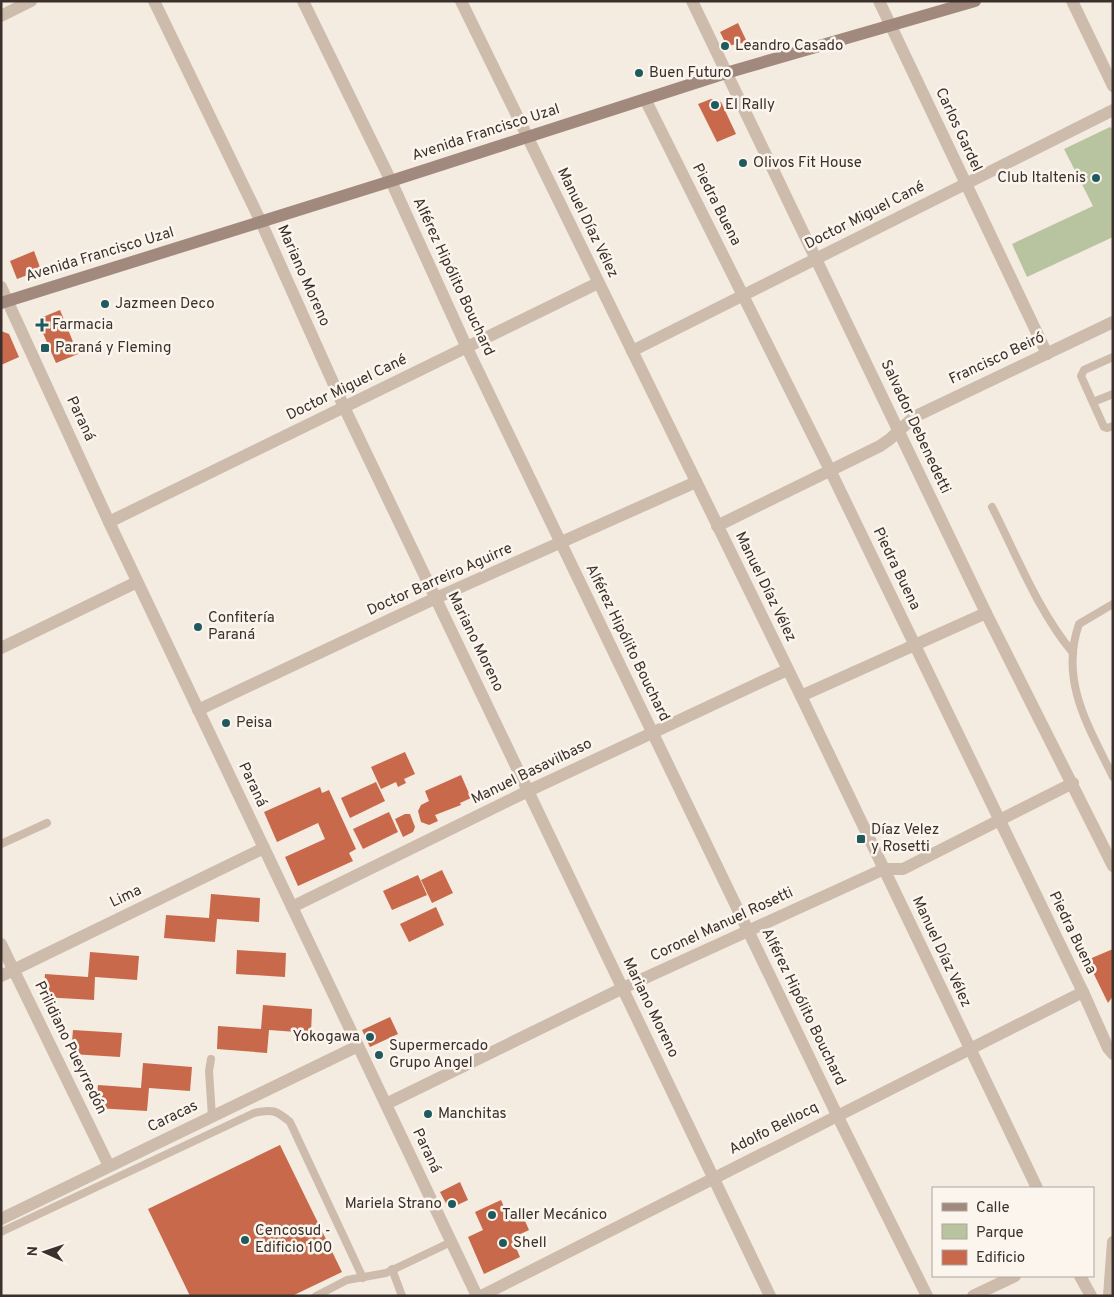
<svg xmlns="http://www.w3.org/2000/svg" width="1114" height="1297" viewBox="0 0 1114 1297" font-family="Overpass,sans-serif">
	<style>
		.green { fill: #b8c4a0 }
		.building { fill: #c8694b }
		.lines { fill: none; stroke-linecap: round; stroke-linejoin: round }
		.service { stroke: #cdbbac; stroke-width: 8 }
		.minor { stroke: #cdbbac; stroke-width: 12 }
		.tertiary { stroke: #cdbbac; stroke-width: 12 }
		.secondary { stroke: #a18a7d; stroke-width: 12 }
		.poi-dot { fill: #1f5a5e; stroke: #fbf5ee; stroke-width: 2 }
		.labels { text-anchor: middle; dominant-baseline: central; stroke-width: 5; stroke-linejoin: round; paint-order: stroke }
		.poi-label { font-size: 15px; fill: #3b302b; stroke: #fbf5ee; text-anchor: start }
		.street-label { font-size: 15px; fill: #3b302b; stroke: #fbf5ee }
	</style>
	<rect width="100%" height="100%" fill="#f4ebe1"/>
	<!-- green -->
	<polygon class="green" points="1110,127 1113,129 1113,237 1027,277 1012,244 1093,206 1064,149"/>
	<!-- building -->
	<g class="building">
		<polygon points="738,23 747,42 727,46 720,32"/>
		<polygon points="711,99 721,102 736,134 717,142 698,104"/>
		<polygon points="34,251 41,270 17,279 10,261"/>
		<polygon points="60,310 78,354 56,363 39,324 43,317"/>
		<polygon points="1,331 9,334 19,357 1,365"/>
		<polygon points="405,752 415,774 404,779 406,783 398,787 396,782 381,789 371,767"/>
		<polygon points="461,775 471,798 460,803 461,805 435,815 438,821 429,825 421,822 418,811 421,805 429,801 425,791"/>
		<polygon points="376,782 385,801 350,818 341,798"/>
		<polygon points="320,787 322,793 329,790 356,849 349,853 353,861 298,886 285,857 325,839 318,823 277,842 264,812"/>
		<polygon points="389,812 398,832 363,849 353,829"/>
		<polygon points="405,814 410,814 415,827 413,832 403,837 395,819"/>
		<polygon points="442,870 453,893 432,903 421,880"/>
		<polygon points="418,875 427,895 392,910 383,891"/>
		<polygon points="211,894 260,898 259,922 217,919 215,942 164,938 166,915 209,918"/>
		<polygon points="436,907 444,925 409,942 400,924"/>
		<polygon points="1113,949 1113,996 1108,1003 1087,960"/>
		<polygon points="237,950 286,953 285,977 236,974"/>
		<polygon points="90,952 139,956 137,980 95,977 94,1000 43,997 45,974 88,977"/>
		<polygon points="263,1005 312,1009 311,1033 269,1030 267,1053 217,1049 218,1026 261,1029"/>
		<polygon points="390,1017 398,1034 370,1047 362,1030"/>
		<polygon points="73,1030 122,1033 120,1057 71,1054"/>
		<polygon points="143,1063 192,1067 190,1091 149,1088 147,1111 96,1108 98,1085 141,1088"/>
		<polygon points="280,1145 342,1272 292,1296 190,1296 148,1209"/>
		<polygon points="460,1182 468,1200 449,1209 440,1192"/>
		<polygon points="501,1200 509,1218 521,1212 529,1230 512,1238 520,1257 484,1274 468,1237 483,1230 475,1212"/>
	</g>
	<g class="lines">
		<!-- service -->
		<g class="service">
			<polyline points="1113,357 1084,370 1081,376 1104,427 1107,428 1113,426"/>
			<polyline points="1093,402 1113,394"/>
			<path d="M992 507C1017 556 1038 611 1073 653"/>
			<path d="M1113 604 1079 624C1059 681 1089 727 1113 777"/>
			<polyline points="1,844 47,823"/>
			<polyline points="211,1059 209,1071 212,1117"/>
			<path d="M1 1232 254 1113C272 1109 276 1110 290 1122L363 1278"/>
			<polyline points="392,1269 402,1296"/>
			<polyline points="316,1296 347,1280 386,1273 451,1242"/>
		</g>
		<!-- minor -->
		<g class="minor">
			<polyline points="154,1 261,222 344,407 770,1296"/>
			<polyline points="303,1 391,181 467,348 561,543 837,1115 927,1296"/>
			<polyline points="461,1 801,696 1037,1188"/>
			<polyline points="879,1 1047,354"/>
			<polyline points="1072,1 1113,86"/>
			<polyline points="1,16 31,1"/>
			<polyline points="645,99 830,470 1083,992 1108,1048 1113,1054"/>
			<polyline points="632,351 1113,110"/>
			<polyline points="109,522 598,283"/>
			<polyline points="717,526 880,446 890,439 914,417 1113,322"/>
			<polyline points="1,648 137,582"/>
			<polyline points="801,696 986,613"/>
			<polyline points="198,710 436,598 696,482"/>
			<polyline points="292,907 528,791 787,670"/>
			<polyline points="1,944 109,1166"/>
			<polyline points="1,976 264,848"/>
			<polyline points="386,1104 623,988 884,869 903,869 1073,783"/>
			<polyline points="1,1219 358,1046"/>
			<polyline points="1080,1276 1091,1296"/>
			<polyline points="481,1296 1083,992"/>
			<polyline points="973,1296 1015,1276"/>
		</g>
		<!-- tertiary -->
		<g class="tertiary">
			<polyline points="692,1 986,613 1113,866"/>
			<polyline points="1,287 109,522 477,1296"/>
			<polyline points="1109,1296 1113,1242"/>
		</g>
		<!-- secondary -->
		<polyline class="secondary" points="1,303 391,181 726,73 975,1"/>
	</g>
	<!-- markers -->
	<g class="poi-dot">
		<circle cx="725" cy="46" r="5"/>
		<circle cx="639" cy="73" r="5"/>
		<circle cx="715" cy="105" r="5"/>
		<circle cx="743" cy="163" r="5"/>
		<circle cx="1096" cy="178" r="5"/>
		<circle cx="105" cy="304" r="5"/>
		<path d="M39.5 317.5h5v5h5v5h-5v5h-5v-5h-5v-5h5z"/>
		<rect x="40" y="343" width="10" height="10" rx="2.5"/>
		<circle cx="198" cy="627" r="5"/>
		<circle cx="226" cy="723" r="5"/>
		<rect x="856" y="834" width="10" height="10" rx="2.5"/>
		<circle cx="370" cy="1037" r="5"/>
		<circle cx="379" cy="1055" r="5"/>
		<circle cx="428" cy="1114" r="5"/>
		<circle cx="452" cy="1204" r="5"/>
		<circle cx="492" cy="1215" r="5"/>
		<circle cx="245" cy="1240" r="5"/>
		<circle cx="503" cy="1243" r="5"/>
	</g>
	<g class="labels">
		<!-- poi labels -->
		<g class="poi-label">
			<text x="735" y="46">Leandro Casado</text>
			<text x="649" y="73">Buen Futuro</text>
			<text x="725" y="105">El Rally</text>
			<text x="753" y="163">Olivos Fit House</text>
			<text x="1086" y="178" text-anchor="end">Club Italtenis</text>
			<text x="115" y="304">Jazmeen Deco</text>
			<text x="52" y="325">Farmacia</text>
			<text x="55" y="348">Paraná y Fleming</text>
			<text x="208" y="618">Confitería<tspan x="208" dy="17">Paraná</tspan></text>
			<text x="236" y="723">Peisa</text>
			<text x="871" y="830">Díaz Velez<tspan x="871" dy="17">y Rosetti</tspan></text>
			<text x="360" y="1037" text-anchor="end">Yokogawa</text>
			<text x="389" y="1046">Supermercado<tspan x="389" dy="17">Grupo Angel</tspan></text>
			<text x="438" y="1114">Manchitas</text>
			<text x="442" y="1204" text-anchor="end">Mariela Strano</text>
			<text x="502" y="1215">Taller Mecánico</text>
			<text x="255" y="1231">Cencosud -<tspan x="255" dy="17">Edificio 100</tspan></text>
			<text x="513" y="1243">Shell</text>
		</g>
		<!-- street labels -->
		<g class="street-label">
			<text transform="translate(958 130) rotate(65)">Carlos Gardel</text>
			<text transform="translate(486 133) rotate(-18)">Avenida Francisco Uzal</text>
			<text transform="translate(716 205) rotate(63)">Piedra Buena</text>
			<text transform="translate(865 216) rotate(-27)">Doctor Miguel Cané</text>
			<text transform="translate(587 223) rotate(64)">Manuel Díaz Vélez</text>
			<text transform="translate(100 255) rotate(-17)">Avenida Francisco Uzal</text>
			<text transform="translate(303 276) rotate(66)">Mariano Moreno</text>
			<text transform="translate(453 277) rotate(65)">Alférez Hipólito Bouchard</text>
			<text transform="translate(997 359) rotate(-25)">Francisco Beiró</text>
			<text transform="translate(347 388) rotate(-26)">Doctor Miguel Cané</text>
			<text transform="translate(80 419) rotate(65)">Paraná</text>
			<text transform="translate(915 427) rotate(65)">Salvador Debenedetti</text>
			<text transform="translate(896 569) rotate(64)">Piedra Buena</text>
			<text transform="translate(440 580) rotate(-24)">Doctor Barreiro Aguirre</text>
			<text transform="translate(765 587) rotate(64)">Manuel Díaz Vélez</text>
			<text transform="translate(475 642) rotate(64)">Mariano Moreno</text>
			<text transform="translate(627 643) rotate(64)">Alférez Hipólito Bouchard</text>
			<text transform="translate(532 772) rotate(-26)">Manuel Basavilbaso</text>
			<text transform="translate(252 785) rotate(65)">Paraná</text>
			<text transform="translate(126 897) rotate(-26)">Lima</text>
			<text transform="translate(722 925) rotate(-25)">Coronel Manuel Rosetti</text>
			<text transform="translate(1072 933) rotate(64)">Piedra Buena</text>
			<text transform="translate(941 952) rotate(65)">Manuel Díaz Vélez</text>
			<text transform="translate(803 1007) rotate(64)">Alférez Hipólito Bouchard</text>
			<text transform="translate(650 1008) rotate(64)">Mariano Moreno</text>
			<text transform="translate(70 1048) rotate(64)">Prilidiano Pueyrredón</text>
			<text transform="translate(173 1117) rotate(-26)">Caracas</text>
			<text transform="translate(774 1129) rotate(-27)">Adolfo Bellocq</text>
			<text transform="translate(426 1151) rotate(65)">Paraná</text>
		</g>
	</g>
	<!-- border -->
	<rect width="1114" height="1297" fill="none" stroke="#3b302b" stroke-width="5"/>
	<!-- legend -->
	<rect x="932" y="1187" width="162" height="90" fill="#fbf5ee" stroke="#aea6a0"/>
	<rect x="942" y="1203" width="25" height="8" fill="#a18a7d" stroke="#aea6a0"/>
	<text x="976" y="1212" font-size="15" fill="#3b302b">Calle</text>
	<rect x="942" y="1224" width="25" height="15" fill="#b8c4a0" stroke="#aea6a0"/>
	<text x="976" y="1237" font-size="15" fill="#3b302b">Parque</text>
	<rect x="942" y="1250" width="25" height="15" fill="#c8694b" stroke="#aea6a0"/>
	<text x="976" y="1262" font-size="15" fill="#3b302b">Edificio</text>
	<!-- north arrow -->
	<g transform="translate(45 1252) rotate(273)" stroke="#fbf5ee" stroke-width="4" paint-order="stroke">
	<path d="M0-4L9 19L0 12L-9 19Z" fill="#3b302b"/>
	<text y="-8" font-size="14" font-weight="bold" text-anchor="middle" fill="#3b302b">N</text>
	</g>
</svg>
